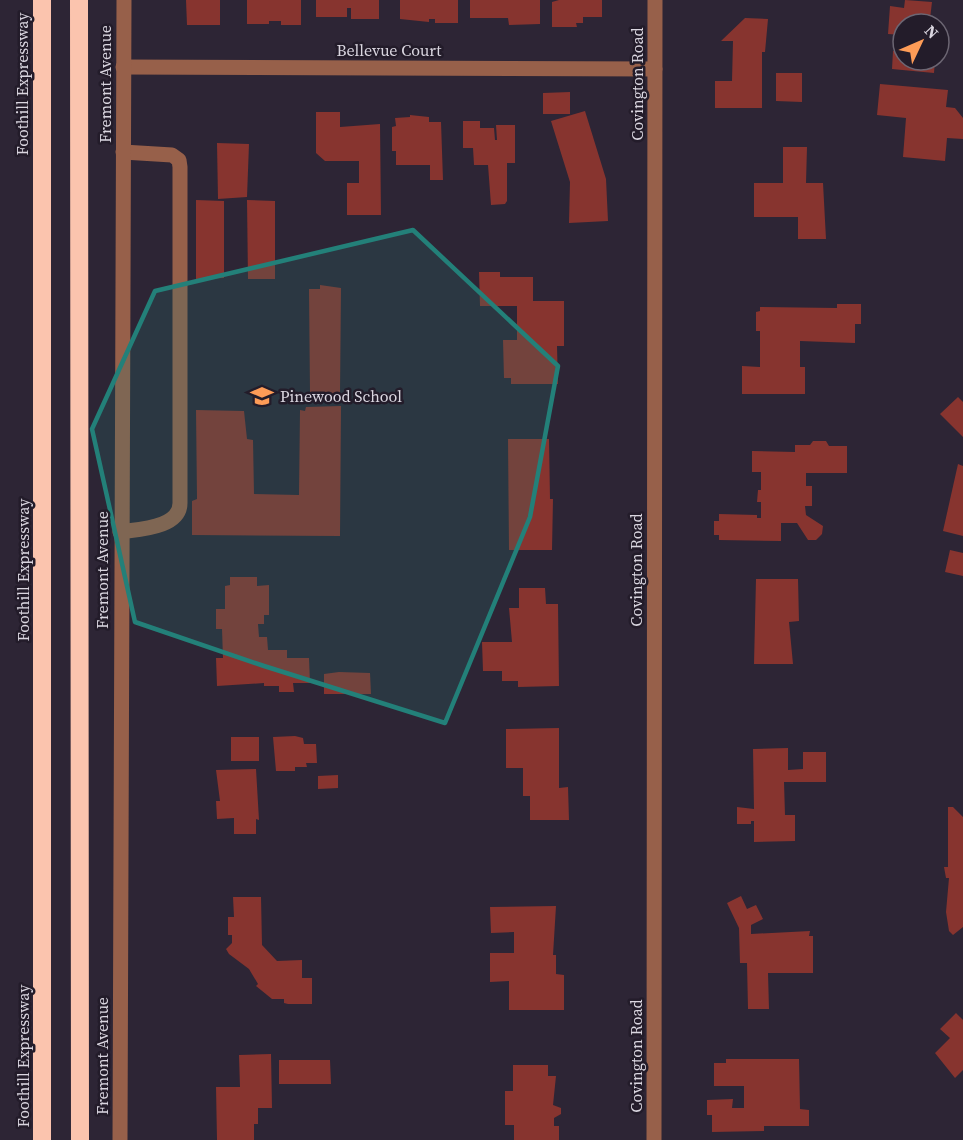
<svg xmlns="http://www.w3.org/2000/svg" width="963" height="1140" viewBox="0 0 963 1140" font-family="'Source Serif 4',serif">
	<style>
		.building { fill: #87342f }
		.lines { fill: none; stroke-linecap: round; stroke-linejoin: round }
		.minor { stroke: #97604a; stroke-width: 15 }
		.highway { stroke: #fbc4ae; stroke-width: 18 }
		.marked { fill: #238079; fill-opacity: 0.2; stroke: #238079; stroke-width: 4.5; stroke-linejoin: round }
		.labels { text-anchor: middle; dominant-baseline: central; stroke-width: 5; stroke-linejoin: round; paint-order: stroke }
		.street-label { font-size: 16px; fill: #dad6e0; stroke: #231c2a }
		.poi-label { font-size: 16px; fill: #dad6e0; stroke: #231c2a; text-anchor: start }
	</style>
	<rect width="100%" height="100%" fill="#2d2535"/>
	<!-- building -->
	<g class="building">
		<polygon points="186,0 220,0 220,25 187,25"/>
		<polygon points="247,0 301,0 301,25 281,25 281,21 269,21 269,24 247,24"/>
		<polygon points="316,0 379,0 379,19 351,19 351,8 347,8 347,17 316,17"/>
		<polygon points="400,0 458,0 458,23 435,23 435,19 429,19 429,22 400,19"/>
		<polygon points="470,0 540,0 540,24 509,25 508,18 470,18"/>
		<polygon points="559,0 602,0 602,17 583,17 583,23 576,23 577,27 552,27 552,2"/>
		<polygon points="905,0 932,2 930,19 935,19 934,24 903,24 903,35 888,34 890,6 904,8"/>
		<polygon points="745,18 768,19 765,52 762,52 762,108 715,108 715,81 732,81 733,41 721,41"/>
		<polygon points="901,38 903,60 935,60 934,73 892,69 893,51 900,51"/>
		<polygon points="776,73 802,73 802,102 776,101"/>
		<polygon points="880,84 948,90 946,107 955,108 963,118 963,139 947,138 945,161 903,157 906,118 877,115"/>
		<polygon points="570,92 570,114 543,114 543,93"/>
		<polygon points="585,111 606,179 608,221 569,223 570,182 551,121"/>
		<polygon points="316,112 340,112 340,127 380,124 381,215 347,215 347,183 359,183 359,161 325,161 316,153"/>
		<polygon points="410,115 429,117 429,122 441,122 443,180 430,180 430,165 396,165 396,151 392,151 392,127 396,126 395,118 410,117"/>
		<polygon points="463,121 480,121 480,128 494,128 495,140 497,140 496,125 515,125 515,163 507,163 507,201 505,204 491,205 488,165 474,165 473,148 463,148"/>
		<polygon points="217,143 249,144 247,197 218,199"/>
		<polygon points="783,147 807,147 806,183 823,183 826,239 798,239 798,217 754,217 754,183 783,183"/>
		<polygon points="196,200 224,201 224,278 196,279"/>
		<polygon points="247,200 275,201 275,279 248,279"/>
		<polygon points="479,272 500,272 500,277 533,277 533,301 564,301 564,346 557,346 558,384 511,384 511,378 504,378 503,340 517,340 517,306 480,306"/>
		<polygon points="320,285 341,288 340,394 310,394 309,289 320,289"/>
		<polygon points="837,304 861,304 861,324 855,324 855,343 800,341 800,367 805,367 805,394 742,394 742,366 760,367 760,331 756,331 756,312 760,311 760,307 837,308"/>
		<polygon points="958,397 963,402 963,437 940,414"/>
		<polygon points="341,406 340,536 192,535 192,501 197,499 196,410 244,411 247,439 253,440 254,494 299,495 300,410 305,411 306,407"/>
		<polygon points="508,439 549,439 550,499 553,499 552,550 509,550"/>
		<polygon points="813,441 826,441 829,446 847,446 847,473 806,473 806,486 812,486 812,506 805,506 806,515 823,526 822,534 816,540 808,540 797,523 781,523 781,541 719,540 719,535 714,535 714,521 719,521 719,514 757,515 757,518 761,518 761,502 757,502 758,490 761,490 761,472 752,472 752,451 795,452 795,445 810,445"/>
		<polygon points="958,464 963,466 963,536 943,531"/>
		<polygon points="950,550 963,553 963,576 945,572"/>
		<polygon points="230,577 257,577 257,586 269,585 269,615 264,615 264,624 258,624 259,637 267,637 268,650 287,650 287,658 309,658 310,683 293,683 294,692 279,692 279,686 264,686 264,683 217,686 216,658 223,658 222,629 216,629 216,609 225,609 225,586 230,585"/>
		<polygon points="756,579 798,579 799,621 789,622 793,664 754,664"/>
		<polygon points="519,588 545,588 546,604 558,604 559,686 518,687 518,681 502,681 502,671 483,671 482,642 512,642 509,608 519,608"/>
		<polygon points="339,672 370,673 371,694 324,694 324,674"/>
		<polygon points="559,728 559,788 568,787 569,820 530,820 530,796 523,796 523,768 506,768 506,729"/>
		<polygon points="295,736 303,738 304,744 316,744 317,763 306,763 307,767 295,767 295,771 276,771 273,737"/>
		<rect x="231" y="737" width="28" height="24"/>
		<polygon points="788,748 788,770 803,769 803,752 826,752 826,782 784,782 785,815 795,815 795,841 754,842 754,821 751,821 751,824 737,824 737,807 754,809 753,749"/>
		<polygon points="256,769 259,820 256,819 256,834 234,834 234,818 217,819 216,801 220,801 216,770"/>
		<polygon points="338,775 338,788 318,789 318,776"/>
		<polygon points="948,807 953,807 963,817 963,927 953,935 949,931 946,912 949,878 946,878 944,867 948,867"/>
		<polygon points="741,896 747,909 756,905 763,919 751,925 751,934 810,931 809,936 813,936 813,973 768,973 769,1009 748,1009 747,963 740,963 739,928 727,903"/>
		<polygon points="233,897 261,897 262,945 277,961 302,960 302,978 312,978 312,1004 288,1004 284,1003 284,999 272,999 256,986 258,984 249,969 229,954 226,949 232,943 232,935 228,935 228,917 234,917"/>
		<polygon points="556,906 553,955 556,955 556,974 564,975 564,1010 509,1010 509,981 490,982 490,953 514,953 514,932 491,933 490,907"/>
		<polygon points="956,1013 963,1020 963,1070 955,1078 935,1053 950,1038 940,1029"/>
		<polygon points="271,1054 272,1108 258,1108 258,1124 254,1124 254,1140 217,1140 216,1087 240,1087 239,1055"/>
		<polygon points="726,1059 799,1059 800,1109 809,1110 809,1126 764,1126 764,1131 712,1132 712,1115 707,1115 707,1100 733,1099 732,1108 744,1108 744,1086 714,1086 714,1063 726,1063"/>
		<polygon points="279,1060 330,1060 331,1084 279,1084"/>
		<polygon points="513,1065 548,1065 548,1076 556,1076 553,1105 561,1108 561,1114 554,1118 554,1126 559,1126 559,1140 514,1140 514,1125 505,1125 505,1091 513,1091"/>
	</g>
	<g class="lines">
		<!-- minor -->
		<g class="minor">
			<polyline points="123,67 655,69"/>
			<path d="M120 532C139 529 180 528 180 503V167L179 160 172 155 123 152"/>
			<polyline points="120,1140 124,0"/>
			<polyline points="654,1140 655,0"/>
		</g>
		<!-- highway -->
		<g class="highway">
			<polyline points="42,0 42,1140"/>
			<polyline points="79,0 80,1140"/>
		</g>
	</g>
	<!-- marked area -->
	<path class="marked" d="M413 230 558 366 530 517 445 723 264 666 135 622 92 429 155 291Z"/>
	<!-- icons -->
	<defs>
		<g id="school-bare" transform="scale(1.8)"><path d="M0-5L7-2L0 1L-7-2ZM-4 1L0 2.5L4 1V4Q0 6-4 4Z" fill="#fe9c57" stroke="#231c2a" stroke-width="2.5" paint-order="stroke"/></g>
	</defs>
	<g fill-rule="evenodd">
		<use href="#school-bare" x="262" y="396"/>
	</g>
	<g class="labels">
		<!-- street labels -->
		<g class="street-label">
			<text x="389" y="50">Bellevue Court</text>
			<text transform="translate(22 84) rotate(-90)">Foothill Expressway</text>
			<text transform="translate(105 84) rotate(-90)">Fremont Avenue</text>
			<text transform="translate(637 84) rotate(-90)">Covington Road</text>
			<text transform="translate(23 570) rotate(-90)">Foothill Expressway</text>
			<text transform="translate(102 570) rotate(-90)">Fremont Avenue</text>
			<text transform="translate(636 570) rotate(-90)">Covington Road</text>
			<text transform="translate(23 1056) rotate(-90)">Foothill Expressway</text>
			<text transform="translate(102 1056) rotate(-90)">Fremont Avenue</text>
			<text transform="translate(636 1056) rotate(-90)">Covington Road</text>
		</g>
		<!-- poi labels -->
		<g class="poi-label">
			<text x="280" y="396">Pinewood School</text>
		</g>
	</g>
	<!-- north arrow -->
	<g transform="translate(921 42) rotate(46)"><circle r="28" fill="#231c2a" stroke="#6c6673" stroke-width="1.5"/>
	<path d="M0-4.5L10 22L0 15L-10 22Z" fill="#fe9c57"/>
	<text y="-9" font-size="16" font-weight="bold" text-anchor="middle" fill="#dad6e0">N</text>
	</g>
</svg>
